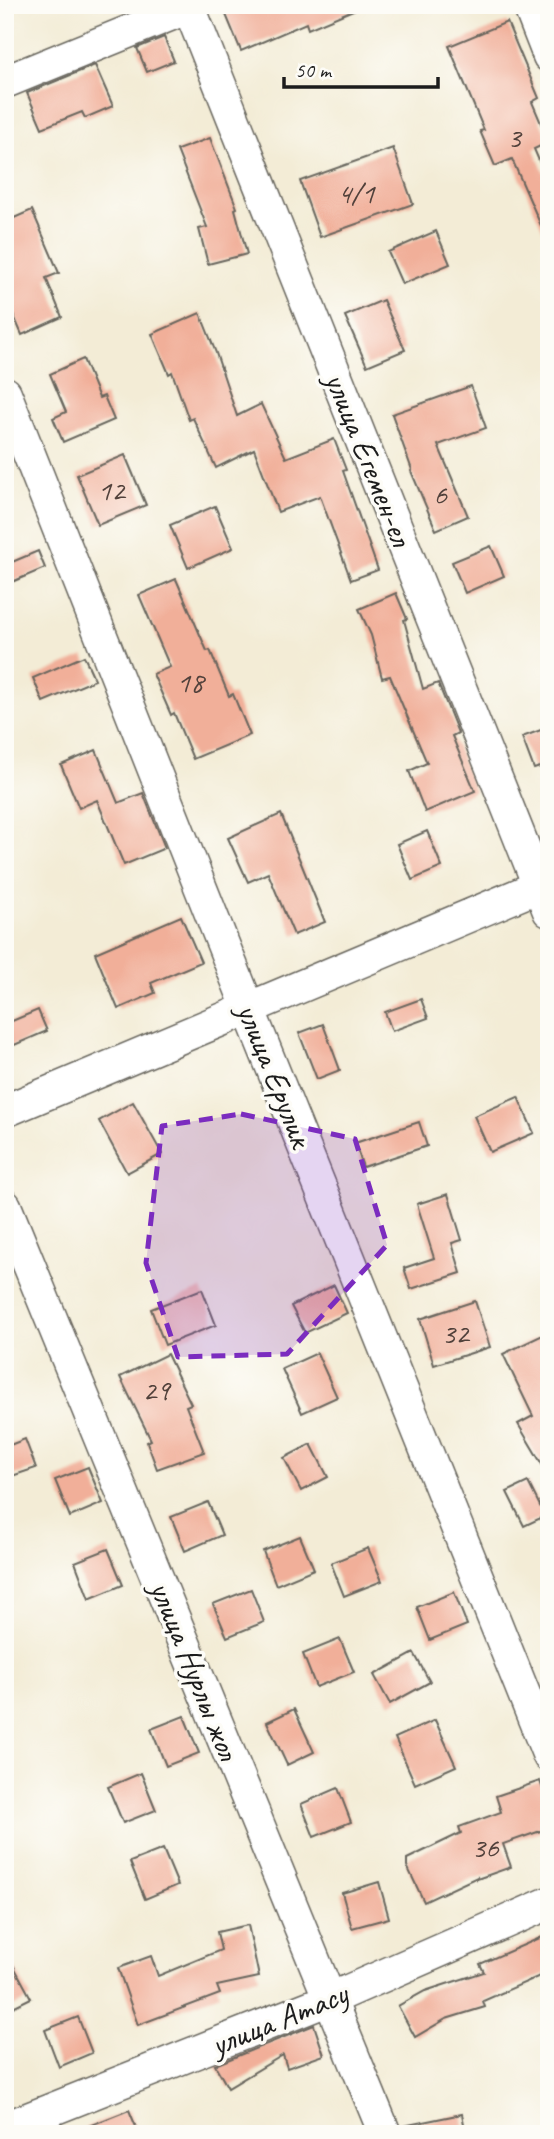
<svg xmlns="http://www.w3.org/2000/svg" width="554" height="2139" viewBox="0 0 554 2139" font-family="Caveat,sans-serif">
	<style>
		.building { fill: #f1af99 }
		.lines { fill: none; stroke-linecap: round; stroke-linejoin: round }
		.minor-casing { stroke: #67655d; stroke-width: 35 }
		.minor { stroke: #fff; stroke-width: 32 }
		.marked { fill: #7b2cbf; fill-opacity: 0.2; stroke: #7b2cbf; stroke-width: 5; stroke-dasharray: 14 9; stroke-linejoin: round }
		.labels { text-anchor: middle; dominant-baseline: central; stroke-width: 7; stroke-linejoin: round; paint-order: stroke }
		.number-label { font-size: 30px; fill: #51413b }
		.street-label { font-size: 33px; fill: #1c1c1c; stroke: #fdfcf7 }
	</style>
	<rect width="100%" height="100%" fill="#fdfcf7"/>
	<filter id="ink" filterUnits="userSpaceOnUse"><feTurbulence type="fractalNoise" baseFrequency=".0143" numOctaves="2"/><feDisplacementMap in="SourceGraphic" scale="14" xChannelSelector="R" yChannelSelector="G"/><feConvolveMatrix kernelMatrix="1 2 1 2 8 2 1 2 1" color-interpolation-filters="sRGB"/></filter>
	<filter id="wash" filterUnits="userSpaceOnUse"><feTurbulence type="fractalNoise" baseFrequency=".00686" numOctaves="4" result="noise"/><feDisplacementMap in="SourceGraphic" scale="28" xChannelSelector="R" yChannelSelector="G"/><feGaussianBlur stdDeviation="1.57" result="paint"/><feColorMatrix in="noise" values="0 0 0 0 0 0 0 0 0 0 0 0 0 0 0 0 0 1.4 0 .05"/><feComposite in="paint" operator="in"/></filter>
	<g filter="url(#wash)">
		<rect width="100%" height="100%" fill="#f3ecd6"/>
		<g id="blocks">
			<!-- building -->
			<g class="building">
				<polygon points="222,5 365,5 308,29 306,23 241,51"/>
				<polygon points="507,22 539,98 532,102 549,142 534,149 549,184 549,244 512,159 495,166 480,131 484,130 449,46"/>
				<polygon points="164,37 174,61 147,72 137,48"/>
				<polygon points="95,65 113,106 85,118 82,112 42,128 27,93"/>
				<polygon points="210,138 237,208 235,209 247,254 208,264 199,229 207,227 177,150"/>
				<polygon points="393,148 413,204 320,237 300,181"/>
				<polygon points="32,210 59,273 46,278 62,317 22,335 5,295 5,222"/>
				<polygon points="436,231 450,264 402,284 388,252"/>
				<polygon points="383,300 405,350 367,366 345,316"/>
				<polygon points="200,313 216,353 237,416 261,404 286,458 334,439 346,470 343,471 378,570 351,580 320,496 278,512 254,449 216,468 193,418 189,420 172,372 169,374 152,334"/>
				<polygon points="83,359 99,398 104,396 114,420 63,442 53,418 66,412 50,374"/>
				<polygon points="471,386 486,428 438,445 468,516 436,530 411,471 412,470 392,414"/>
				<polygon points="125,455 146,505 98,525 77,475"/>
				<polygon points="215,506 233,548 188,568 170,525"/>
				<polygon points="491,546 504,576 465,593 452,562"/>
				<polygon points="38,551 45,568 5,585 5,565"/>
				<polygon points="176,579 207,651 210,650 229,696 233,694 250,735 193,759 174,713 171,715 153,674 170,667 139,595"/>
				<polygon points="396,593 407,619 404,620 423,689 438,683 458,733 452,736 475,791 425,812 409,771 427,763 390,676 382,678 371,635 359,609"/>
				<polygon points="84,656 95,680 43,702 33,678"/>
				<polygon points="549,727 549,764 534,769 522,737"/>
				<polygon points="96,750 118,803 143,793 165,848 124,865 97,800 79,808 61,765"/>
				<polygon points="281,814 325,922 294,935 268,873 248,882 228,838"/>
				<polygon points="427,831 442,867 412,880 397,844"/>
				<polygon points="181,916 201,962 151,983 155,993 118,1009 95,953"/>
				<polygon points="421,999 428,1018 392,1031 385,1012"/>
				<polygon points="38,1010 47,1031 5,1049 5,1024"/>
				<polygon points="323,1024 340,1070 317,1079 299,1033"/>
				<polygon points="518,1097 534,1133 490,1152 474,1116"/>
				<polygon points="133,1102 162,1154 127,1173 99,1121"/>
				<polygon points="419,1122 427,1146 363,1167 355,1143"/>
				<polygon points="448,1194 462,1240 452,1243 461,1273 411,1289 404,1268 434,1258 417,1204"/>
				<polygon points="334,1285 347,1313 305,1333 291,1306"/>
				<polygon points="202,1289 216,1325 165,1345 151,1309"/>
				<polygon points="475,1301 490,1347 434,1365 420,1319"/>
				<polygon points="549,1332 549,1476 518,1424 533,1416 503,1354"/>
				<polygon points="317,1353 337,1397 302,1413 282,1369"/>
				<polygon points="167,1354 191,1404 186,1406 204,1452 157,1469 147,1442 151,1440 120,1377"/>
				<polygon points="25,1439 36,1468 12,1476 5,1459 5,1447"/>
				<polygon points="311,1444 328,1477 301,1491 284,1458"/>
				<polygon points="88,1467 103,1503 70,1517 55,1480"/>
				<polygon points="528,1482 545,1516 524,1526 507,1492"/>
				<polygon points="208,1502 222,1535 185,1551 171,1517"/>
				<polygon points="300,1536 314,1569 276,1585 263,1551"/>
				<polygon points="368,1548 382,1581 344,1596 331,1563"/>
				<polygon points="108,1549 123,1585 89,1599 75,1562"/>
				<polygon points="251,1589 264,1622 227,1637 213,1604"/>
				<polygon points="454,1592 467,1625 430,1640 417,1607"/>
				<polygon points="340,1639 354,1672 316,1687 303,1654"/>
				<polygon points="414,1653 430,1682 390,1704 374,1675"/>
				<polygon points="294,1709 314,1752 287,1765 267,1722"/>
				<polygon points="184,1716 199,1753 166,1766 151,1729"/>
				<polygon points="435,1720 456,1766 415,1784 395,1738"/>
				<polygon points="141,1773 156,1810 123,1823 108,1787"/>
				<polygon points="540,1781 549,1807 549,1828 503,1844 511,1867 477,1879 477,1877 424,1902 407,1866 407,1859 461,1833 459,1827 501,1812 496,1796"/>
				<polygon points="338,1788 351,1822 314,1837 301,1804"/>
				<polygon points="163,1849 178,1885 145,1899 130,1862"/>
				<polygon points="379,1882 389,1918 352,1928 342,1893"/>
				<polygon points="248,1925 259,1977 217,1986 220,1994 138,2025 118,1968 151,1956 158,1976 221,1950 217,1932"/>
				<polygon points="549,1934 549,1972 483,2001 485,2007 446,2019 415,2037 398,2006 425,1991 484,1972 480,1964"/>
				<polygon points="5,1950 31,1998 5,2011"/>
				<polygon points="78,2017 92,2053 59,2067 45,2030"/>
				<polygon points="314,2025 324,2055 287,2068 283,2055 228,2088 215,2065"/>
				<polygon points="129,2110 139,2134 71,2134 71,2133"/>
				<polygon points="462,2114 466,2134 404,2134 403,2126"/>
			</g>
		</g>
	</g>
	<g filter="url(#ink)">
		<use href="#blocks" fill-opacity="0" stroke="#67655d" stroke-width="2"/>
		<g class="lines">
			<!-- minor casing -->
			<g class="minor-casing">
				<g id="minor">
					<polyline points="529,5 549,56"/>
					<polyline points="189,7 549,911"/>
					<polyline points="5,82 194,5"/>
					<polyline points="5,393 249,1010 549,1756"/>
					<polyline points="5,1111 549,882"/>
					<polyline points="5,1206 385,2134"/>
					<polyline points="5,2128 330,1999 549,1903"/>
				</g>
			</g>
			<!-- minor -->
			<use href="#minor" class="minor"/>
		</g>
	</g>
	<!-- marked area -->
	<path class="marked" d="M241 1114 355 1139 387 1245 287 1354 178 1357 146 1263 162 1126Z"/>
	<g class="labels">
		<!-- number labels -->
		<g class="number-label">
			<text x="514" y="137">3</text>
			<text x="356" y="193">4/1</text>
			<text x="111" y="490">12</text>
			<text x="440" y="494">6</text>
			<text x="190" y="682">18</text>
			<text x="455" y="1333">32</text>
			<text x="156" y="1390">29</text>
			<text x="485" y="1847">36</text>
		</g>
		<!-- street labels -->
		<g class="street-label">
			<text transform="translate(369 459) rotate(68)">улица Егемен-ел</text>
			<text transform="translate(275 1075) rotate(68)">улица Ерулик</text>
			<text transform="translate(195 1670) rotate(68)">улица Нурлы жол</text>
			<text transform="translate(279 2019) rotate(-22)">улица Атасу</text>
		</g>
	</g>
	<!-- margin -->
	<rect width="554" height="2139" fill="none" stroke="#fdfcf7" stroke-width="28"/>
	<!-- scale -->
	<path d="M284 77v10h154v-10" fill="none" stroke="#1c1c1c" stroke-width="3.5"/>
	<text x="295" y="77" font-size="21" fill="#1c1c1c" stroke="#fdfcf7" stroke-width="5" paint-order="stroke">50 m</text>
</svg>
